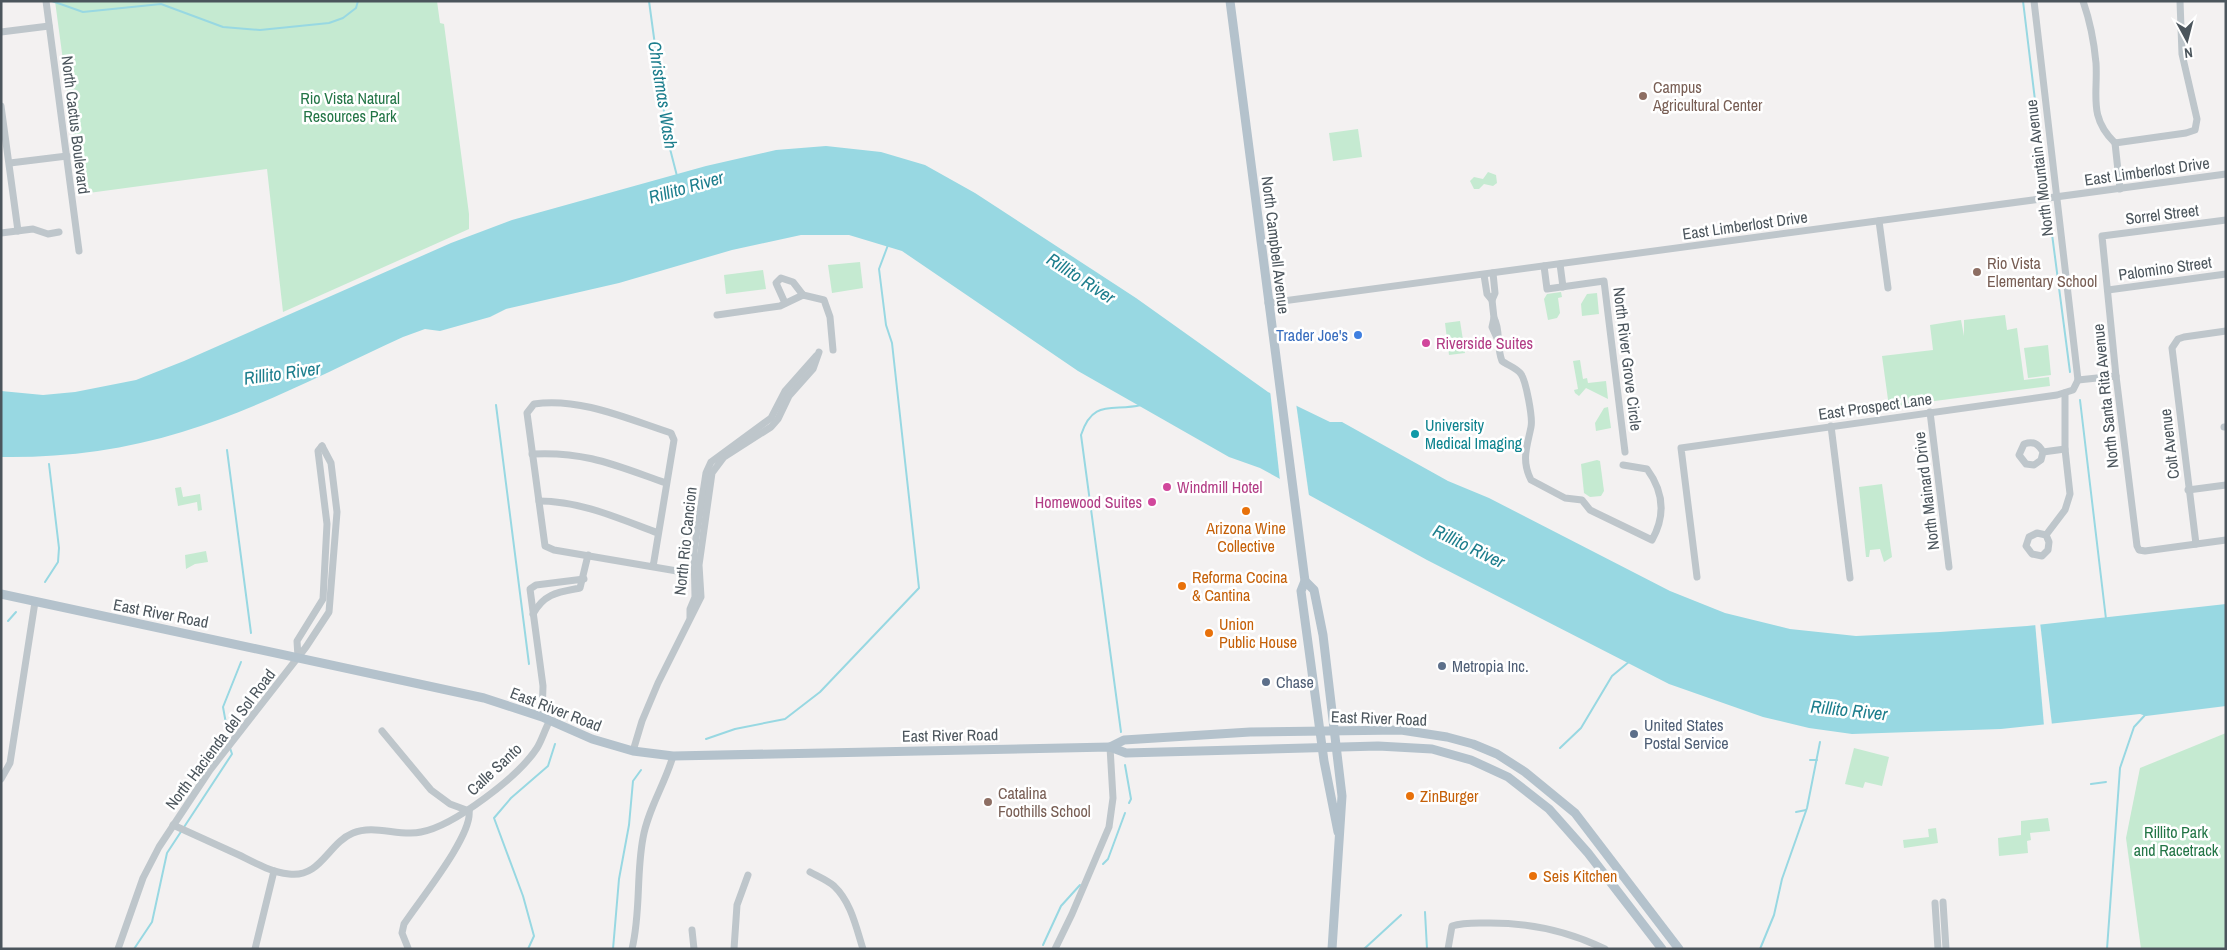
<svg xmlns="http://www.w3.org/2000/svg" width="2227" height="950" viewBox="0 0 2227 950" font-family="'Archivo Narrow',sans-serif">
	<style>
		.green { fill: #c5ead1 }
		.water { fill: #98d8e2 }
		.pier { fill: #f3f1f1 }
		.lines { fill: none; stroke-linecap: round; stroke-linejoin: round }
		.stream { stroke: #98d8e2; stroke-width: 2 }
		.minor { stroke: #bec6cb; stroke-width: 7 }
		.major { stroke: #b4c2cc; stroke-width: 9 }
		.education-dot { fill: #8d6e63; stroke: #fff; stroke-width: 2 }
		.shop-dot { fill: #3f7fe0; stroke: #fff; stroke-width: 2 }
		.hotel-dot { fill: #d1479c; stroke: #fff; stroke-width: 2 }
		.culture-dot { fill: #0f9aa8; stroke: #fff; stroke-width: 2 }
		.food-dot { fill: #e8710a; stroke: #fff; stroke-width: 2 }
		.service-dot { fill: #5c6f8a; stroke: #fff; stroke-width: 2 }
		.labels { text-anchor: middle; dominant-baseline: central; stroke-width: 5; stroke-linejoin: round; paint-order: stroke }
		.education-label { font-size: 16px; fill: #785e54; stroke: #fff; text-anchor: start }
		.park-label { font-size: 16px; fill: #237546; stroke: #fff }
		.street-label { font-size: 16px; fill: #4b555c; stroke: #fff }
		.shop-label { font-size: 16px; fill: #366cbe; stroke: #fff; text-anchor: end }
		.hotel-label { font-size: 16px; fill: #b23c85; stroke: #fff; text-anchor: start }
		.culture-label { font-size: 16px; fill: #0d838f; stroke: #fff; text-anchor: start }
		.food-label { font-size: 16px; fill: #c56008; stroke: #fff; text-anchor: start }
		.service-label { font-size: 16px; fill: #4e5e75; stroke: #fff; text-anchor: start }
		.water-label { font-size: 18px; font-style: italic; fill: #1d7e8d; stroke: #fff }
	</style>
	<rect width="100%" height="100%" fill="#f3f1f1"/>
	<!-- green -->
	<g class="green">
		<polygon points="55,1 437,1 440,23 444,24 469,214 469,229 283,312 267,169 81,194"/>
		<polygon points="1358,129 1362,157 1333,161 1329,133"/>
		<polygon points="1488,172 1496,175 1497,183 1493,186 1484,184 1479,189 1474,189 1470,181 1474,177 1483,179"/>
		<polygon points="860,262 863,288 832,293 828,265"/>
		<polygon points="763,270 766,289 726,294 724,275"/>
		<polygon points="1561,292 1562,297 1558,298 1560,313 1557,318 1548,320 1544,299 1547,294"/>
		<polygon points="1597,293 1599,314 1582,316 1581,304 1587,294"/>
		<polygon points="2005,315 2007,330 2017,328 2024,380 2049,377 2050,386 1889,407 1882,356 1933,350 1930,325 1961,320 1964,336 1964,320"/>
		<polygon points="1460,321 1465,353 1449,355 1445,323"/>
		<polygon points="2048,345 2051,375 2028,378 2024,348"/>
		<polygon points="1580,360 1583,379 1587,378 1588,383 1606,381 1608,399 1586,388 1579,396 1575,393 1574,390 1578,389 1573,361"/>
		<polygon points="1608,407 1611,428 1596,431 1595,423 1604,408"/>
		<polygon points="1597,460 1600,461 1604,491 1601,496 1590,497 1584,493 1581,464"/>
		<polygon points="1882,484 1892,557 1884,562 1880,549 1870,550 1869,557 1866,557 1859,487"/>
		<polygon points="181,487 183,497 200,494 202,510 198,511 197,502 178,506 175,488"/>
		<polygon points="206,551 208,562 195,564 186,569 185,555"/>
		<polygon points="2226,733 2226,949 2141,949 2126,838 2140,768"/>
		<polygon points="1854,748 1889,757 1882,786 1865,782 1863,788 1845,784"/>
		<polygon points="2048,818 2050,831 2030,833 2031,840 2027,841 2028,853 1999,856 1998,838 2021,835 2021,821"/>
		<polygon points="1936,828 1938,843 1904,848 1903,840 1929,837 1928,829"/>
	</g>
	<!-- water -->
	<path class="water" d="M826 146 881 152 925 165 975 193 1136 298 1268 392 1330 422H1342L1448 481 1489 498 1670 591 1725 613 1790 629 1856 636 1940 632 2027 626 2226 604V706L2146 716 2140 714 2001 729 1852 734 1809 728 1763 717 1669 684 1427 560 1260 468 1229 457 1078 371 902 251 849 235H801L732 250 619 283 506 309 490 317 440 331 425 329 403 337C331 370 258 409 182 432 124 450 62 458 1 457V391L43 395 75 392 136 380 184 361 451 243 512 220 706 166 776 150Z"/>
	<!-- pier -->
	<g class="pier">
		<polygon points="1270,390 1296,403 1309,496 1280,481"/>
		<polygon points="2035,622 2040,622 2052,725 2044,726"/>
	</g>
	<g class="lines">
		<!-- stream -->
		<g class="stream">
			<polyline points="52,1 83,12 161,4 223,27 260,30 329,23 343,18 356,8 358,1"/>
			<polyline points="649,1 668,141 677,176"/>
			<polyline points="2023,1 2046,191"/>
			<polyline points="2049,211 2070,372"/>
			<polyline points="2080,400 2106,619"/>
			<polyline points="496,405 529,664"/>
			<polyline points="227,450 251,633"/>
			<polyline points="45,582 58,562 59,548 49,464"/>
			<polyline points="8,621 16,612"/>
			<path d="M1121 732 1081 435C1093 398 1113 412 1141 405"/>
			<polyline points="706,739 735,729 785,719 820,692 919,588 892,343 886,325 879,269 888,245"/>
			<polyline points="229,740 223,707 241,662"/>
			<polyline points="1560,748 1581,728 1612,676 1630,661"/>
			<polyline points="1810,760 1817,760"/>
			<polyline points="1125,765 1131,799 1129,803"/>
			<polyline points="2091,784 2106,782"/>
			<polyline points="1796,812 1806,810"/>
			<polyline points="1103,864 1108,859 1125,813"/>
			<polyline points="1425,912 1427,949"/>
			<polyline points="1043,945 1061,906 1080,885"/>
			<polyline points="134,949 152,922 167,853 232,754 230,748"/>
			<polyline points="528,949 534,936 523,896 494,818 511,798 548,766 555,744"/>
			<polyline points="613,949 619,879 629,825 633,781 641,770"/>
			<polyline points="1364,949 1401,915"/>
			<polyline points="1760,949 1774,915 1782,879 1807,808 1820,742"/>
			<polyline points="2107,949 2120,768 2134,727 2146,714"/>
		</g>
		<!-- minor -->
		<g class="minor">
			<polyline points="46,1 79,251"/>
			<path d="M2083 1C2090 21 2094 41 2096 63 2098 95 2088 117 2115 143L2186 133 2195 130 2197 119 2182 54 2180 1"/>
			<polyline points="1,32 49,26"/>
			<polyline points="1,106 18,231"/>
			<polyline points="2115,143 2120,189"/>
			<polyline points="10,163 67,156"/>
			<polyline points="2226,220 2102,236 2116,376 2137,546 2139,550 2145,551 2226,540"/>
			<polyline points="1879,221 1888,288"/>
			<polyline points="1,233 33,229 48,234 59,232"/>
			<polyline points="1560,264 1563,287"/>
			<polyline points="1544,266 1547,289 1604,281 1625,452"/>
			<polyline points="1484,275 1487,294 1492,300 1495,293 1493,273"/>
			<polyline points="2108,290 2226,274"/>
			<polyline points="803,295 824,300 830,317 833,350"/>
			<polyline points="1492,300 1494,318"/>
			<polyline points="785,303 776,283 781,278 793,282 803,295"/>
			<polyline points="1268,303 2226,174"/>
			<polyline points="717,315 780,306 803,295"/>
			<path d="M1497 338 1492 327 1494 318C1501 330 1496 346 1502 361 1507 365 1517 368 1521 374 1526 381 1533 418 1531 427 1527 447 1521 460 1531 480L1565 498 1582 500 1590 510 1652 540C1666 515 1664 492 1647 469L1623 465"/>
			<polyline points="2078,380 2116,376"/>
			<polyline points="1930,412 1949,567"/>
			<polyline points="1831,426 1850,578"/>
			<polyline points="2224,427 2226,427"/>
			<path d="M2043 452C2038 443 2033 441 2024 444L2019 455 2026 464 2034 465 2041 460 2043 452 2065 449"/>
			<path d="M532 454C586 451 617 466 666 483"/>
			<polyline points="2188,490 2226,485"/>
			<path d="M539 501C581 501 620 519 658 533"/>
			<polyline points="2046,535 2037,533 2029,537 2026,546 2032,554 2042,556 2048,550 2049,542 2046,535 2065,510 2070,494 2065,449 2065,393"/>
			<polyline points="2196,544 2172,348 2178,339 2184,337 2226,331"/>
			<path d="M653 567 674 440 671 433C628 419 579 397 534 404L527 413 545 546 554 550 677 571"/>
			<polyline points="1697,577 1681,448 2057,395 2073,390 2078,380 2034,1"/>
			<path d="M533 614C544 593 559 592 580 588L588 555"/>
			<polyline points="690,617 690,609 695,597 694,551 706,473 711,462 771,418 785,391 816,356"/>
			<polyline points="298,657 297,641 323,599 327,524 318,451 322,446"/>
			<polyline points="542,717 543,686 530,589 536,585 584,579"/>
			<polyline points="382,731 431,790 450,804 469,811"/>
			<polyline points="633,751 642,721 658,683 701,597 699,565 712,473 724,457 771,427 778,419 789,396 813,369 819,352"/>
			<polyline points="1,779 10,763 35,602"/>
			<path d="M173 825C195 835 217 845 239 855 255 863 271 872 289 874 321 878 328 843 353 833 374 824 400 837 421 832 454 826 519 776 537 748 542 740 545 729 550 720"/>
			<path d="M810 872C817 876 827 880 834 886 851 902 856 927 863 949"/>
			<polyline points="1943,902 1946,949"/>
			<polyline points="1935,903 1938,949"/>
			<polyline points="692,930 694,949"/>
			<path d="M408 948 402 933 404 924C419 901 473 835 469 811"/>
			<polyline points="118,949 143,878 159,847 210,770 306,647 329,612 337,512 331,463 322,446"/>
			<polyline points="255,949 274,871"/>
			<path d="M632 949C641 912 636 875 643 838 648 809 665 784 673 756"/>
			<polyline points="734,949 737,905 748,875"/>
			<polyline points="1055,949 1072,914 1109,827 1113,798 1110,747"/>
			<path d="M1448 949 1452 926C1464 922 1476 923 1490 923 1531 923 1568 931 1605 949"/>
		</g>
		<!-- major -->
		<g class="major">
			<polyline points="1230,1 1305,581 1301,591 1324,761 1338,832"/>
			<polyline points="1305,581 1314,590 1323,635 1342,796 1332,949"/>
			<polyline points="1,594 484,698 542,717 592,739 633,751 673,756 1110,747 1126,753 1378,746 1432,749 1471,760 1508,777 1549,809 1588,853 1662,949"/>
			<polyline points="1110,747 1124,740 1250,732 1401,730 1447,737 1473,744 1497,754 1525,772 1575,813 1679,949"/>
		</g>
	</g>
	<!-- markers -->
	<g class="education-dot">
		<circle cx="1643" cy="96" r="5"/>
		<circle cx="1977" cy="272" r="5"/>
		<circle cx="988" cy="802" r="5"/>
	</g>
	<circle class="shop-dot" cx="1358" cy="335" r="5"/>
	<g class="hotel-dot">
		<circle cx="1426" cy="343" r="5"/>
		<circle cx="1167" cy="487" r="5"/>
		<circle cx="1152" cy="502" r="5"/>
	</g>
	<circle class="culture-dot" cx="1415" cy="434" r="5"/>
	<g class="food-dot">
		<circle cx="1246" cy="511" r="5"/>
		<circle cx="1182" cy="586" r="5"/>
		<circle cx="1209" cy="633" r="5"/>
		<circle cx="1410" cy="796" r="5"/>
		<circle cx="1533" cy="876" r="5"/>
	</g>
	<g class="service-dot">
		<circle cx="1442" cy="666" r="5"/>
		<circle cx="1266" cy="682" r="5"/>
		<circle cx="1634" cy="734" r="5"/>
	</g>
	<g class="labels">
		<!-- education labels -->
		<g class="education-label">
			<text x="1653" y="87">Campus<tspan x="1653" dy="18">Agricultural Center</tspan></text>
			<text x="1987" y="263">Rio Vista<tspan x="1987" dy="18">Elementary School</tspan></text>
			<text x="998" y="793">Catalina<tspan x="998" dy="18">Foothills School</tspan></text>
		</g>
		<!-- park labels -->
		<g class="park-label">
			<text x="350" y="98">Rio Vista Natural<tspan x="350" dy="18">Resources Park</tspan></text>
			<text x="2176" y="832">Rillito Park<tspan x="2176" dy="18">and Racetrack</tspan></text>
		</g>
		<!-- street labels -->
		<g class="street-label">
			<text transform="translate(76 125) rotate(83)">North Cactus Boulevard</text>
			<text transform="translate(2039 168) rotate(-97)">North Mountain Avenue</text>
			<text transform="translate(2147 171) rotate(-8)">East Limberlost Drive</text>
			<text transform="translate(2162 214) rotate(-7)">Sorrel Street</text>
			<text transform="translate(1745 225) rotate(-8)">East Limberlost Drive</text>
			<text transform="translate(1276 245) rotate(83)">North Campbell Avenue</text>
			<text transform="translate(2165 268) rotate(-8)">Palomino Street</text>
			<text transform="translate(1628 359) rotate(83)">North River Grove Circle</text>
			<text transform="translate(2105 396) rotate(-96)">North Santa Rita Avenue</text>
			<text transform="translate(1875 406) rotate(-8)">East Prospect Lane</text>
			<text transform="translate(2169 444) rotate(-97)">Colt Avenue</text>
			<text transform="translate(1926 491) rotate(-97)">North Mainard Drive</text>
			<text transform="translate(685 541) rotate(-84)">North Rio Cancion</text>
			<text transform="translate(161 613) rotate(11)">East River Road</text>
			<text transform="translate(556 709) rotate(21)">East River Road</text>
			<text transform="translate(1379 718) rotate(2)">East River Road</text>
			<text transform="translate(950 735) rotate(-1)">East River Road</text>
			<text transform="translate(220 739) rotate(-53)">North Hacienda del Sol Road</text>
			<text transform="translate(494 769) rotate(-43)">Calle Santo</text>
		</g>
		<!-- shop labels -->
		<g class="shop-label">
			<text x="1348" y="335">Trader Joe's</text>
		</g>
		<!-- hotel labels -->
		<g class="hotel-label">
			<text x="1436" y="343">Riverside Suites</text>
			<text x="1177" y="487">Windmill Hotel</text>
			<text x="1142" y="502" text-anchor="end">Homewood Suites</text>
		</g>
		<!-- culture labels -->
		<g class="culture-label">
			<text x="1425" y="425">University<tspan x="1425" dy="18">Medical Imaging</tspan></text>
		</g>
		<!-- food labels -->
		<g class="food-label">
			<text x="1246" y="528" text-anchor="middle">Arizona Wine<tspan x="1246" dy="18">Collective</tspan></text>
			<text x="1192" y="577">Reforma Cocina<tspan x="1192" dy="18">&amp; Cantina</tspan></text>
			<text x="1219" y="624">Union<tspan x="1219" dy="18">Public House</tspan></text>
			<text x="1420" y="796">ZinBurger</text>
			<text x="1543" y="876">Seis Kitchen</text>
		</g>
		<!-- service labels -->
		<g class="service-label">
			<text x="1452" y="666">Metropia Inc.</text>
			<text x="1276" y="682">Chase</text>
			<text x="1644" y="725">United States<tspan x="1644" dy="18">Postal Service</tspan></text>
		</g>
		<!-- water labels -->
		<g class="water-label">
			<text transform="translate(663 95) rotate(81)">Christmas Wash</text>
			<text transform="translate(686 187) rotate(-16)">Rillito River</text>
			<text transform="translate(1081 278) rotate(33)">Rillito River</text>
			<text transform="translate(282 373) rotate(-8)">Rillito River</text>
			<text transform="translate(1469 546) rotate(26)">Rillito River</text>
			<text transform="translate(1849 710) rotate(6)">Rillito River</text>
		</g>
	</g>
	<!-- border -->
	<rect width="2227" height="950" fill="none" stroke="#4b555c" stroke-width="5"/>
	<!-- north arrow -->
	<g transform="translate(2187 40) rotate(173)" stroke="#ffffff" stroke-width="4" paint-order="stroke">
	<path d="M0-4L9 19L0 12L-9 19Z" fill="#4b555c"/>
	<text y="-8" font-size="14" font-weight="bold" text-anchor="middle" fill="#4b555c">N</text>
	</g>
</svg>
